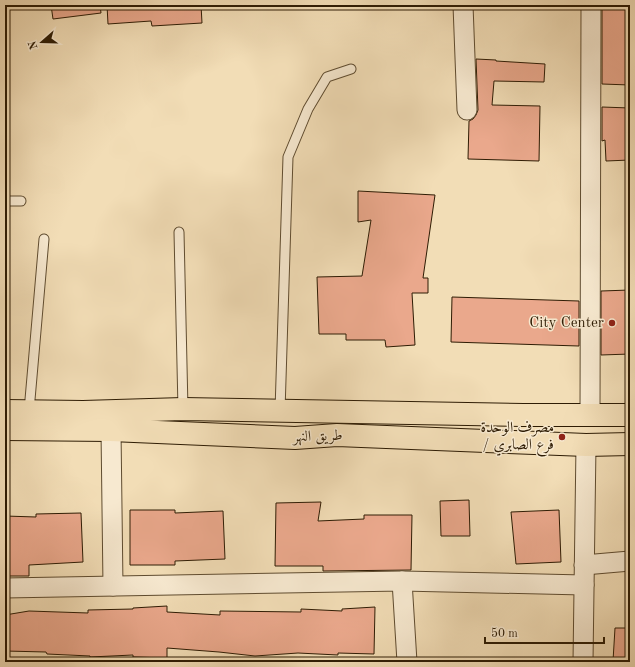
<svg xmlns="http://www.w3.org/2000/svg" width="635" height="667" viewBox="0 0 635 667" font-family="'Old Standard TT',Amiri,serif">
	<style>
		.building { fill: #eaa88c; stroke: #2e1c04 }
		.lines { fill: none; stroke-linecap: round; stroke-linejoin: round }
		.service-casing { stroke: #5f4c30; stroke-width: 11 }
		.minor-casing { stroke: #5f4c30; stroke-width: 21 }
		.primary-casing { stroke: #2e1c04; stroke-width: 24 }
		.service { stroke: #f7e9d0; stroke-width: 9 }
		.minor { stroke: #f7e9d0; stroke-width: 19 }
		.primary { stroke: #f2ddb6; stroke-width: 22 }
		.poi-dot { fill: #8f2418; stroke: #f7e9d0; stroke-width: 1.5 }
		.labels { text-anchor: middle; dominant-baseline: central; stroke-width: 3; stroke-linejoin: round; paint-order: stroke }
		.poi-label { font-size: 15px; fill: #2e1c04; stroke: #f7e9d0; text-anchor: end }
		.street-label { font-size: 15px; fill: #2e1c04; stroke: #f7e9d0 }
	</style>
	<rect width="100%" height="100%" fill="#f2ddb6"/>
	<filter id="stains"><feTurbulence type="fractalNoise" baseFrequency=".005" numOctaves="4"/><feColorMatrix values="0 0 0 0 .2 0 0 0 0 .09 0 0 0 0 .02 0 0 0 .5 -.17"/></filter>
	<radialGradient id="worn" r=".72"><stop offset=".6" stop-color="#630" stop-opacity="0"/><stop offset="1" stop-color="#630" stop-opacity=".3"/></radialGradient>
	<!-- building -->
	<g class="building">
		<polygon points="51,5 100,5 101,13 53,19"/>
		<polygon points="107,5 201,5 202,23 152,26 151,21 108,24"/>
		<polygon points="602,5 630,5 630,85 602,84"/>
		<polygon points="476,59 496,60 496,61 545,64 544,82 494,81 492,105 540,106 539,161 468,159 469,121 473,119 476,115 478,110"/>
		<polygon points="602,107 630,108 630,160 606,161 605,140 602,141"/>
		<polygon points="358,191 435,195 423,278 428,278 428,293 412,293 415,345 386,347 385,340 346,340 346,334 319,334 317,277 362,276 371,220 358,222"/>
		<polygon points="630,290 630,354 601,355 601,291"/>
		<polygon points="452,297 579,301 579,346 451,342"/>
		<polygon points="469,500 470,536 441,536 440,501"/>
		<polygon points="321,502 318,521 364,519 364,515 412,515 411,570 323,571 323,566 275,566 276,503"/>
		<polygon points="130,510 175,510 175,513 223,511 225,559 175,561 175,565 130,565"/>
		<polygon points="559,510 561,562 516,564 511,512"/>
		<polygon points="81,513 83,562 29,565 29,576 5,576 5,516 36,517 36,514"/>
		<polygon points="167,606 167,612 220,615 220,611 301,612 301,609 342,611 342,609 375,607 374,654 338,653 338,655 298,653 255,656 219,652 167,648 167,658 133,657 133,655 90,657 90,656 47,654 46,652 5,651 5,615 29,611 88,613 88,610 133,609 133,608"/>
		<polygon points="615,628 630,628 630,662 613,661"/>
	</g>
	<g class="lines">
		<!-- service casing -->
		<g class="service-casing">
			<g id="service">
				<polyline points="5,201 21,201"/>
				<polyline points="179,232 183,409"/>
				<polyline points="29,411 44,239"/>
				<polyline points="280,411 288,157 308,109 327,77 351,69"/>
			</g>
		</g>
		<!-- minor casing -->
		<g class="minor-casing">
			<g id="minor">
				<polyline points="463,5 467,110"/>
				<polyline points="590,415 591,5"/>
				<polyline points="111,430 113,586"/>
				<polyline points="584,565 630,561"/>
				<polyline points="402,581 407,662"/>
				<polyline points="5,588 402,581 584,585"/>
				<polyline points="583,662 586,445"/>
			</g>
		</g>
		<!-- primary casing -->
		<g class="primary-casing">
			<g id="primary">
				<polyline points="5,411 83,412 183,409 523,415 630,415"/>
				<polyline points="5,429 111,430 295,438 337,435 586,445 630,444"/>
			</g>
		</g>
		<!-- service -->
		<use href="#service" class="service"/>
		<!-- minor -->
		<use href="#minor" class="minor"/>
		<!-- primary -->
		<use href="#primary" class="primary"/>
	</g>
	<!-- markers -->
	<g class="poi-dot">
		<circle cx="612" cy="323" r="4"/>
		<circle cx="562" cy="437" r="4"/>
	</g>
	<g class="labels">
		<!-- poi labels -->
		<g class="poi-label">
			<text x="604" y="323">City Center</text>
			<text x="554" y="428">مصرف الوحدة<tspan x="554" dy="17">/ فرع الصابري</tspan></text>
		</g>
		<!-- street labels -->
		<g class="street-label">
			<text transform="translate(318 437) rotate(-2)">طريق النهر</text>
		</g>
	</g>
	<!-- margin -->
	<rect width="635" height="667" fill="none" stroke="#f2ddb6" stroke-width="20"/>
	<rect x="6" y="6" width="623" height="655" fill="none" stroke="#2e1c04" stroke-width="2"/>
	<rect x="10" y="10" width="615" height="647" fill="none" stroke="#2e1c04"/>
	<!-- north arrow -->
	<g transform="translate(42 42) rotate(250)" stroke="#f7e9d0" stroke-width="3" paint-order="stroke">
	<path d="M0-3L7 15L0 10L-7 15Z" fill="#2e1c04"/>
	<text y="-6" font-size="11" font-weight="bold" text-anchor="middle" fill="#2e1c04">N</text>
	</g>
	<!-- scale -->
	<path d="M485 637v6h119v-6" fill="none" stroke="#2e1c04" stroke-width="2"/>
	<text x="491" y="637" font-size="12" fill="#2e1c04" stroke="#f7e9d0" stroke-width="3" paint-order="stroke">50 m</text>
	<rect width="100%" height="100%" filter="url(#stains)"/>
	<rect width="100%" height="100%" fill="url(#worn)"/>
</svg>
